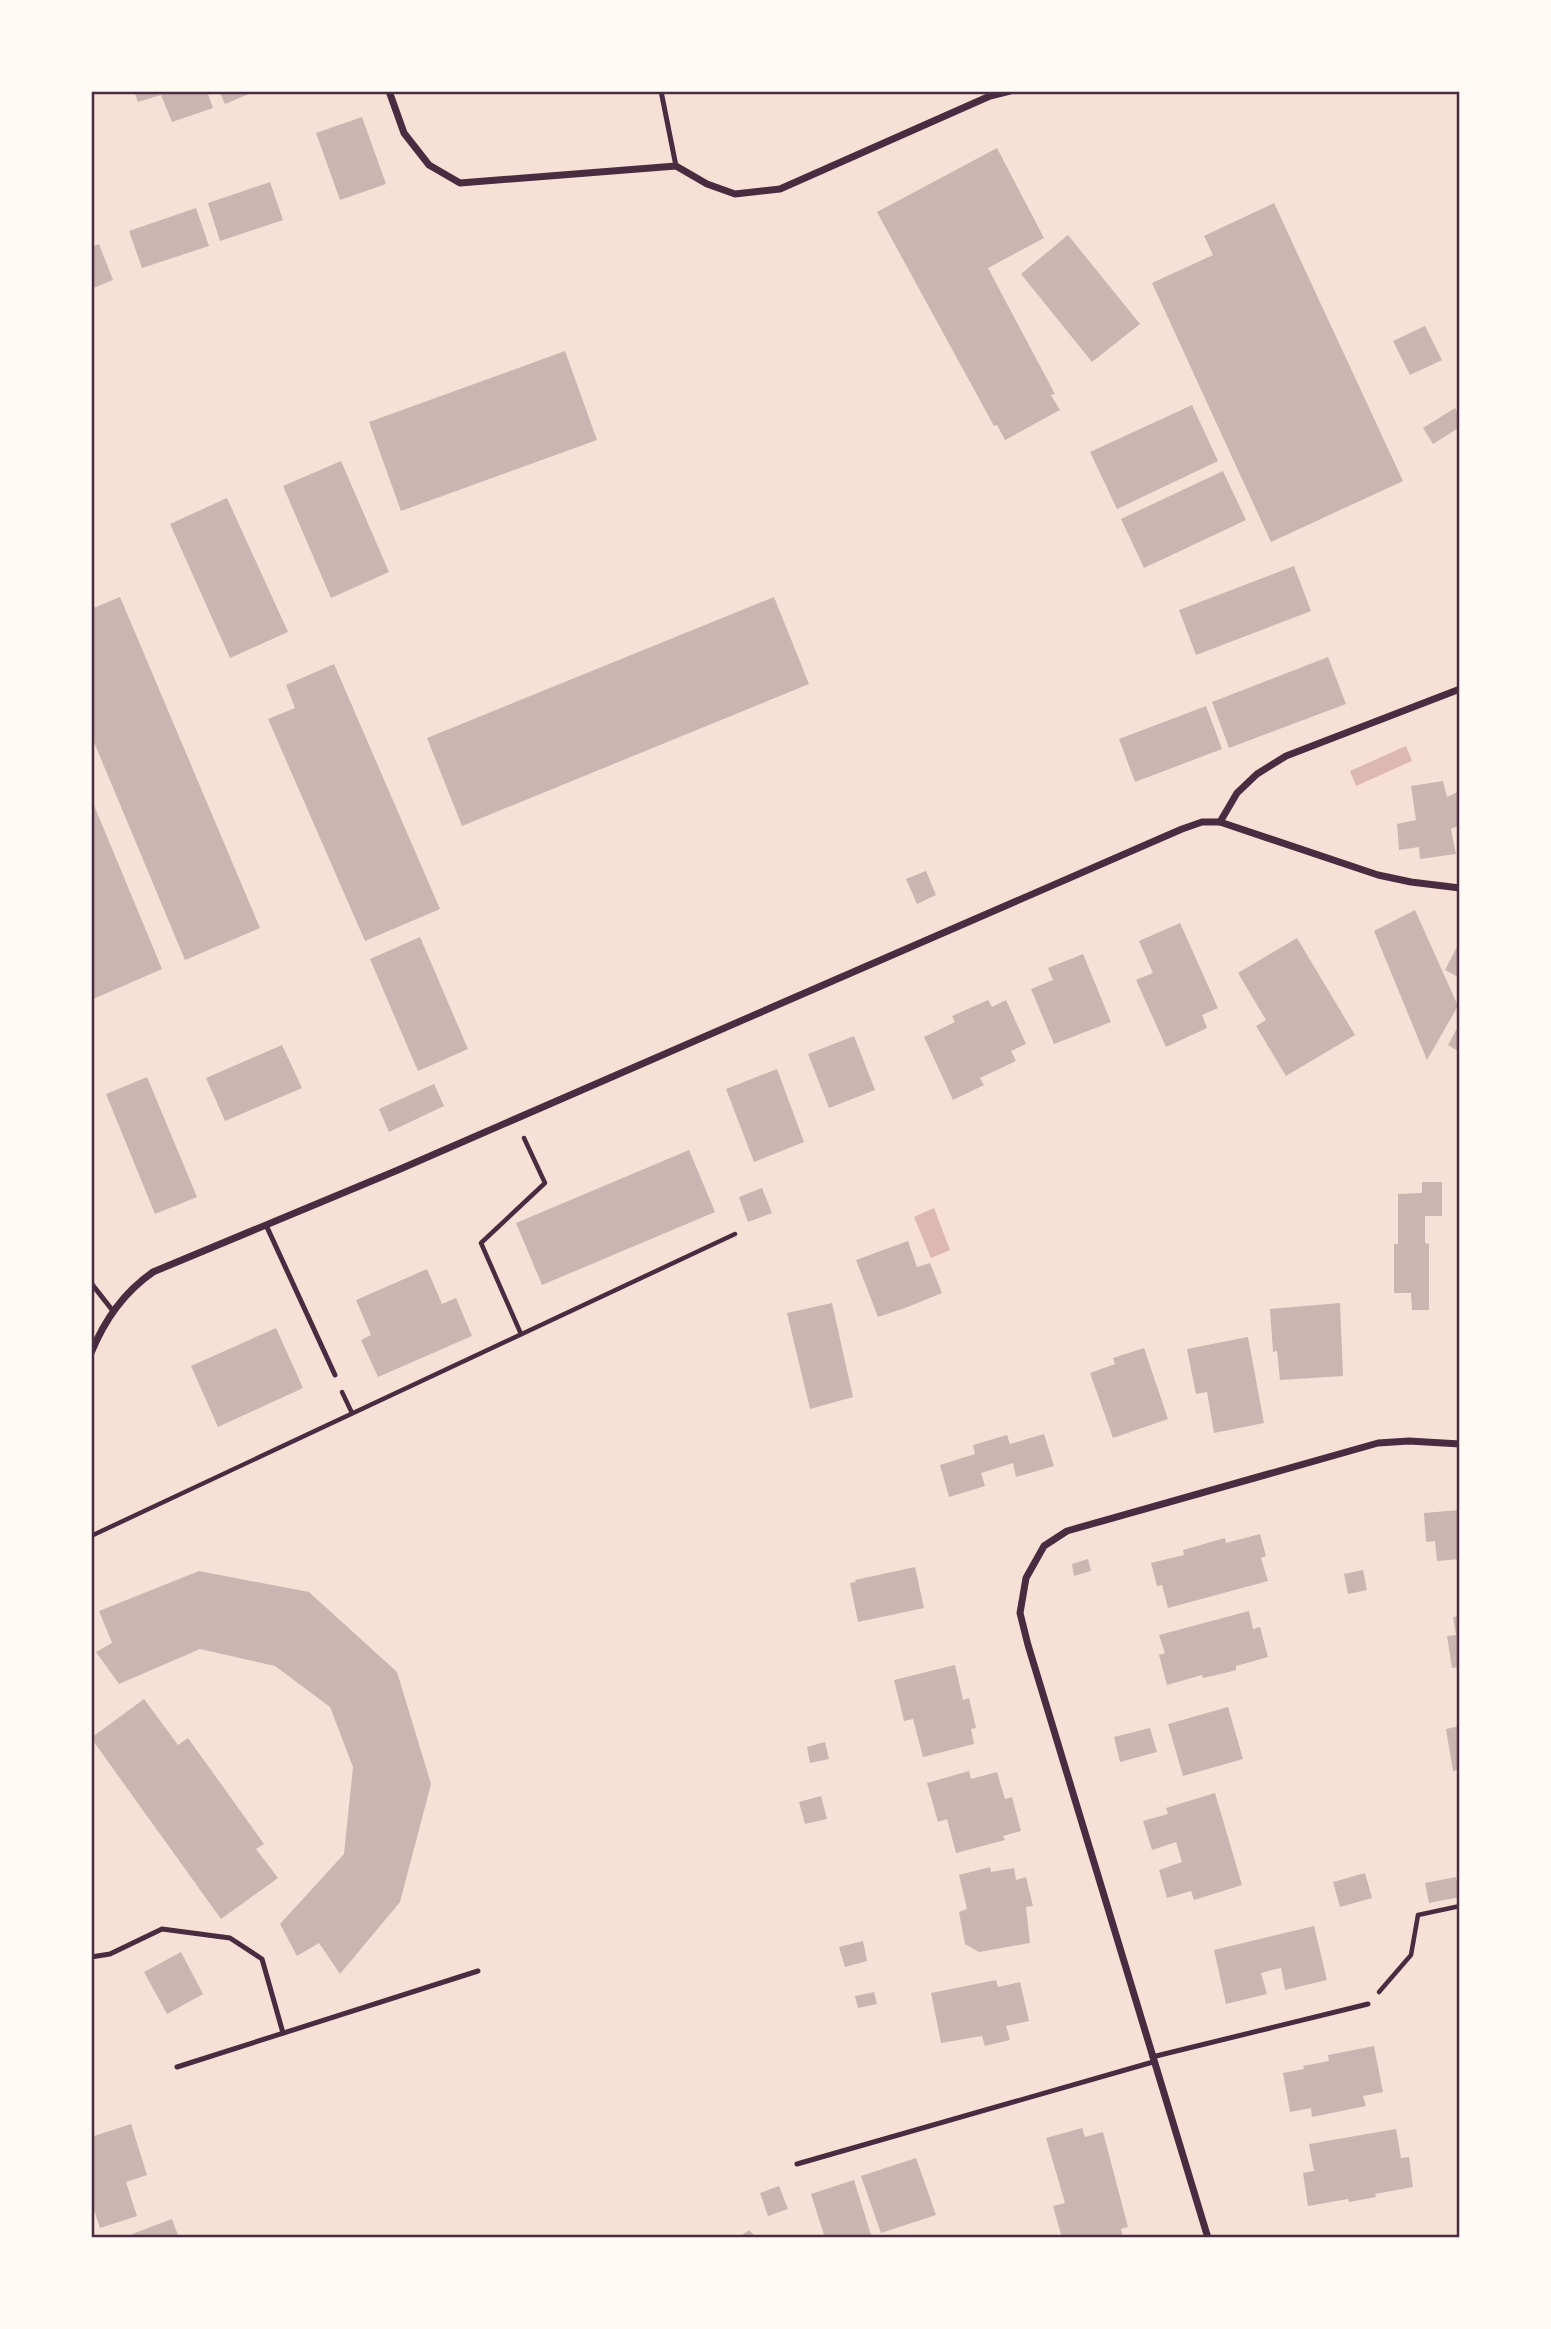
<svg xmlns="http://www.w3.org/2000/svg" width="1551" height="2329" viewBox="0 0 1551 2329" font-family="'PT Serif',serif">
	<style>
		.water { fill: #dcb8b0 }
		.building { fill: #ccb4b1 }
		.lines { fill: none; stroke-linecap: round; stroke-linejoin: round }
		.path { stroke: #4a2c40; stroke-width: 4.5 }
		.service { stroke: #4a2c40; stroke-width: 5 }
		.minor { stroke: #4a2c40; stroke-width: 7 }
		.neatline { fill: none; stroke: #4a2c40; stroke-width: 2.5 }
	</style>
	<rect width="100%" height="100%" fill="#f7e1d7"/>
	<!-- water -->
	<g class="water">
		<polygon points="1406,746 1412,761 1356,786 1350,771"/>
		<polygon points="934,1208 950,1250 931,1258 914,1217"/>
	</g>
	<!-- building -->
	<g class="building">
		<polygon points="134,91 207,91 213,108 172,122 161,95 138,102"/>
		<polygon points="219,91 256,91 225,104"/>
		<polygon points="362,117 386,184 340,200 316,133"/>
		<polygon points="997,148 1044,238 988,268 1055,394 1051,395 1060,410 1005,440 997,425 994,426 877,212"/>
		<polygon points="270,182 283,220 220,241 208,203"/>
		<polygon points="1274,203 1403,481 1271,542 1152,283 1213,255 1204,236"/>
		<polygon points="196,208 209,246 142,268 129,231"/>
		<polygon points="1068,235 1140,324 1092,362 1021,274"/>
		<polygon points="99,244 113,280 91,289 91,247"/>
		<polygon points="1425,326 1442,360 1410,375 1393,341"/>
		<polygon points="565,351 597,440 401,511 369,422"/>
		<polygon points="1192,405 1218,461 1117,509 1090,452"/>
		<polygon points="1455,408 1460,417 1460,427 1433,444 1423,428"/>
		<polygon points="341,461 389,572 331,598 283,486"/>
		<polygon points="1223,471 1246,520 1144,568 1121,519"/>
		<polygon points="227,498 288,632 230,658 170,524"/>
		<polygon points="1294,566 1311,611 1196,655 1179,610"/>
		<polygon points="120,597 260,928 185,960 91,735 91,609"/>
		<polygon points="774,597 809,684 462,826 427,738"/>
		<polygon points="1328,657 1346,704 1229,748 1212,702"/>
		<polygon points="334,664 440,909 365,941 268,719 295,708 286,685"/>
		<polygon points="1206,706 1222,749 1135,782 1119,739"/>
		<polygon points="1443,781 1447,797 1460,791 1460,825 1451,829 1456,854 1420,859 1419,847 1399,850 1397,824 1416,820 1411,786"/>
		<polygon points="91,798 162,969 91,1000"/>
		<polygon points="926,871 936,895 917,904 906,879"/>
		<polygon points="1415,910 1458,1006 1427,1060 1374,931"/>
		<polygon points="1180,923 1218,1008 1202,1015 1207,1028 1166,1047 1136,980 1153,973 1139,941"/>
		<polygon points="420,937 468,1049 418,1071 370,959"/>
		<polygon points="1297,938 1355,1035 1286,1076 1256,1026 1266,1020 1238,973"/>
		<polygon points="1460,941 1460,978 1445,970"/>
		<polygon points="1083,954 1111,1022 1054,1044 1031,989 1053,980 1048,968"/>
		<polygon points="988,1000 992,1007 1006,1000 1026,1044 1011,1051 1016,1061 980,1078 984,1085 953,1100 924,1037 955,1022 952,1016"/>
		<polygon points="1460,1023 1460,1052 1448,1045"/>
		<polygon points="854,1036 875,1090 829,1108 808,1054"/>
		<polygon points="282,1045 302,1088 225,1121 206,1078"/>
		<polygon points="777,1069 804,1142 754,1162 726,1089"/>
		<polygon points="147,1077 197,1197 155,1214 106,1094"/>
		<polygon points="434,1084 444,1106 389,1132 379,1109"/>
		<polygon points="689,1150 715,1212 542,1285 516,1223"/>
		<polygon points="1422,1182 1442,1182 1442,1216 1425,1216 1425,1243 1429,1244 1429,1310 1412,1310 1411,1293 1394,1293 1394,1244 1398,1244 1398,1194 1422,1193"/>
		<polygon points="762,1188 772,1213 748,1222 739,1197"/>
		<polygon points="908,1241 917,1267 930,1263 942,1293 905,1308 878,1317 856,1260"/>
		<polygon points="427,1269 442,1304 456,1298 472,1336 378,1377 361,1340 371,1335 356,1300"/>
		<polygon points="832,1303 853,1397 810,1409 787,1313"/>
		<polygon points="1340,1303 1343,1376 1280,1380 1277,1351 1273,1352 1270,1309"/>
		<polygon points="276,1328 303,1388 218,1427 191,1366"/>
		<polygon points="1248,1337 1264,1423 1214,1433 1207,1392 1196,1394 1187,1349"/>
		<polygon points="1144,1348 1168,1419 1113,1438 1090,1373 1115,1364 1113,1358"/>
		<polygon points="1044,1434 1054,1466 1016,1477 1013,1463 981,1473 985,1486 949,1497 940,1465 975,1454 973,1445 1007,1435 1010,1444"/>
		<polygon points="1460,1510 1460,1559 1437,1561 1435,1541 1426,1542 1424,1513"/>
		<polygon points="1260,1534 1266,1556 1261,1558 1268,1581 1168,1608 1162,1585 1157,1586 1151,1563 1184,1555 1183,1550 1225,1538 1226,1543"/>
		<polygon points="1088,1559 1091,1571 1074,1576 1072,1564"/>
		<polygon points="915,1567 924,1608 858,1622 850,1583 856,1582 855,1580"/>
		<polygon points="1363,1570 1367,1590 1348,1594 1344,1574"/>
		<polygon points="199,1571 309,1592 397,1672 431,1784 400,1902 340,1974 319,1943 297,1956 280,1924 344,1854 353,1767 330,1707 275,1666 200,1649 119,1684 96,1652 112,1643 99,1611"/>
		<polygon points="1249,1611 1253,1629 1260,1627 1268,1657 1236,1666 1236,1670 1233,1671 1203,1678 1202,1675 1167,1685 1159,1655 1165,1653 1159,1635"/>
		<polygon points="1460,1616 1460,1667 1452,1668 1447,1636 1456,1635 1453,1617"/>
		<polygon points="955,1665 963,1700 969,1698 976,1728 971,1729 974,1744 923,1757 913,1719 904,1721 894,1680"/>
		<polygon points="144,1699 178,1745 188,1738 264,1844 256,1849 278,1878 221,1919 91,1738"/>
		<polygon points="1228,1707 1243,1759 1183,1776 1168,1724"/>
		<polygon points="1460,1726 1460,1769 1453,1771 1446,1729"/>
		<polygon points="1150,1728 1157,1752 1120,1762 1114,1737"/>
		<polygon points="825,1742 829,1759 810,1763 807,1747"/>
		<polygon points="969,1771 971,1779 997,1772 1005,1799 1012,1797 1021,1831 1003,1836 1005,1840 956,1853 947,1819 938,1822 927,1783"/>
		<polygon points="1215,1793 1242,1885 1194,1900 1191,1891 1167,1898 1159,1870 1182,1862 1176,1842 1152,1850 1143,1821 1168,1814 1166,1808"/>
		<polygon points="821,1796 827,1819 805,1824 799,1802"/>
		<polygon points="990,1867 991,1872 1014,1868 1016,1880 1026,1877 1033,1906 1026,1907 1030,1943 979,1952 965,1944 959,1912 967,1909 959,1875"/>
		<polygon points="1365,1873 1372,1898 1340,1907 1333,1882"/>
		<polygon points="1456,1877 1460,1897 1429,1903 1425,1883"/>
		<polygon points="1314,1926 1327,1980 1285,1990 1281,1968 1272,1970 1261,1973 1267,1994 1226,2004 1214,1950"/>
		<polygon points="863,1941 867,1961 845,1967 839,1947"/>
		<polygon points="181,1952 203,1994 167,2014 144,1972"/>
		<polygon points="996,1980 998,1987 1020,1982 1029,2021 1006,2026 1010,2040 985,2046 982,2036 941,2043 931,1993"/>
		<polygon points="874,1992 877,2004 858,2008 855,1996"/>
		<polygon points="1374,2046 1383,2092 1363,2096 1366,2106 1312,2117 1311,2108 1290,2112 1283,2073 1304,2069 1303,2066 1329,2061 1328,2055"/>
		<polygon points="131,2124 147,2175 126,2182 137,2216 100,2228 91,2201 91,2137"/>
		<polygon points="1082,2128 1085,2137 1103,2132 1128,2227 1121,2229 1123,2236 1062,2238 1053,2206 1065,2203 1046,2138"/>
		<polygon points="1396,2129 1401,2158 1409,2157 1413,2187 1375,2194 1376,2197 1349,2202 1348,2199 1308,2206 1303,2173 1314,2171 1309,2144"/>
		<polygon points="916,2158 936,2215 881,2233 861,2176"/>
		<polygon points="854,2180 871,2235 862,2238 825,2238 811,2194"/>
		<polygon points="779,2186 788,2209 768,2216 760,2193"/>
		<polygon points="172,2219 179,2238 133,2238 132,2234"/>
		<polygon points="749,2230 757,2238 738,2238"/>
	</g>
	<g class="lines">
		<!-- path -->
		<g class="path">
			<polyline points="521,1334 481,1243 545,1183 524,1138"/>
			<polyline points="342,1392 352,1413"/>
			<polyline points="91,1536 735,1234"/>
			<polyline points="1379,1992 1411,1955 1418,1915 1460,1906"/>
		</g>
		<!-- service -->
		<g class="service">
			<polyline points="661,91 676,166"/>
			<polyline points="266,1225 335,1375"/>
			<polyline points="91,1283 113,1311"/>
			<polyline points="91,1957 110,1954 162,1929 230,1938 262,1959 283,2033"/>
			<polyline points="1152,2057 1368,2004"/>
			<polyline points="177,2067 478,1971"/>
			<polyline points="797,2164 1153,2062"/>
		</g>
		<!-- minor -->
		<g class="minor">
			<polyline points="389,91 404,133 429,165 460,183 676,166 707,184 735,194 780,189 990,96 1010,91"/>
			<polyline points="1220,822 1237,793 1257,774 1286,756 1460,689"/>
			<path d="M91 1353C104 1321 124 1292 153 1272L398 1170 1182 829 1202 822H1220L1378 875 1411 882 1460 888"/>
			<polyline points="1208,2238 1028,1645 1020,1613 1026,1578 1044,1546 1067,1531 1378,1443 1409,1441 1460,1444"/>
		</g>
	</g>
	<!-- border -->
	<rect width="1551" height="2329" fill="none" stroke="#fffaf5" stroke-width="186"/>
	<rect x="93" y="93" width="1365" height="2143" class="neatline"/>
</svg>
